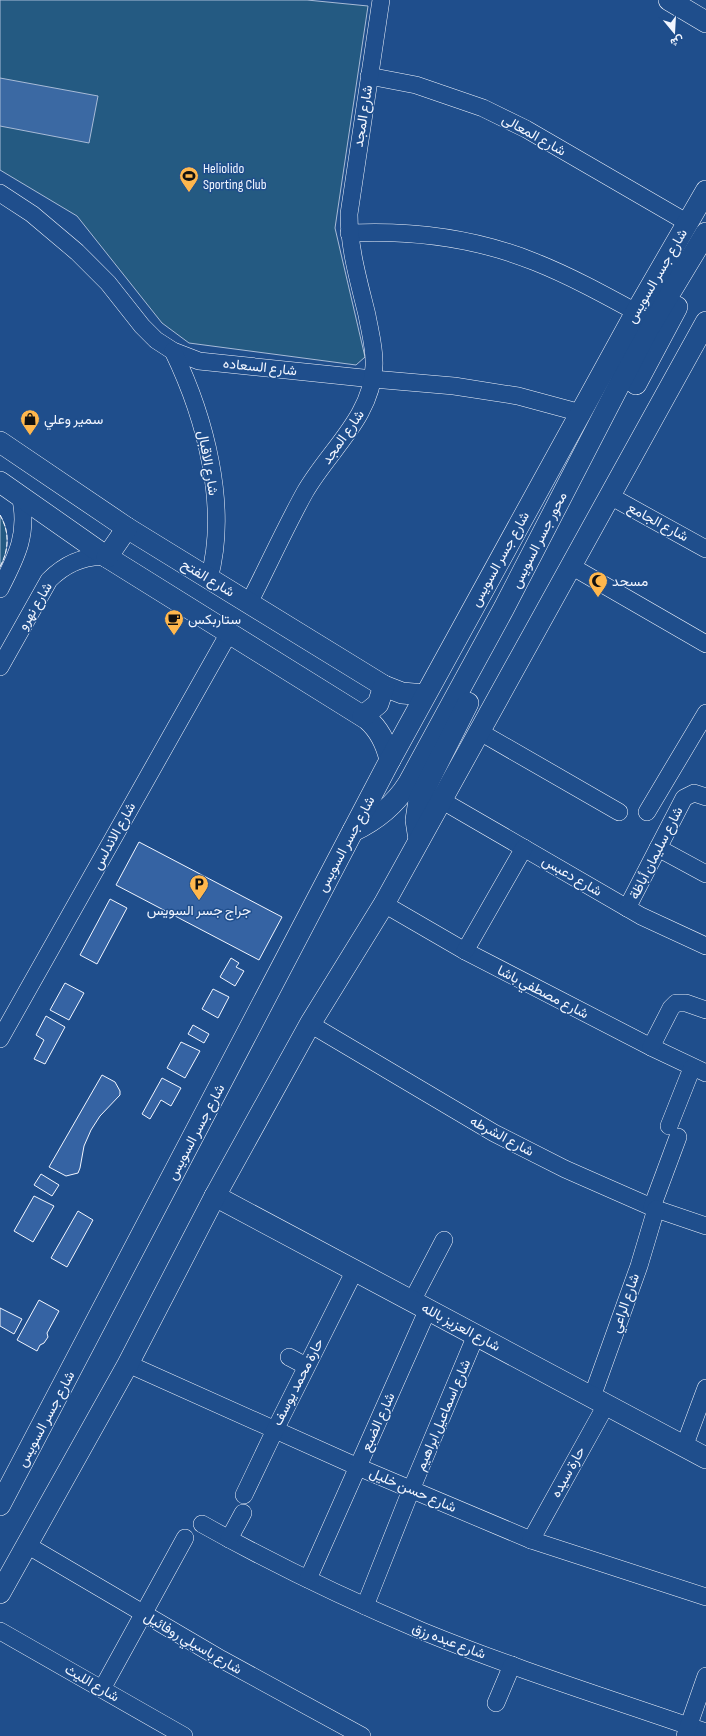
<svg xmlns="http://www.w3.org/2000/svg" width="706" height="1736" viewBox="0 0 706 1736" font-family="'Sofia Sans Condensed',Vazirmatn,sans-serif">
	<style>
		.green { fill: #245a82; stroke: #a8bbd7 }
		.water { fill: #3b69a3; stroke: #a8bbd7 }
		.building { fill: #3563a3; stroke: #f2f6ff }
		.lines { fill: none; stroke-linecap: round; stroke-linejoin: round }
		.minor-casing { stroke: #f2f6ff; stroke-width: 18 }
		.major-casing { stroke: #f2f6ff; stroke-width: 22 }
		.minor { stroke: #1f4e8c; stroke-width: 17 }
		.major { stroke: #1f4e8c; stroke-width: 21 }
		.fence { stroke: #f2f6ff; stroke-width: 1; stroke-dasharray: 5 2; stroke-linecap: butt }
		.labels { text-anchor: middle; dominant-baseline: central; stroke-width: 3; stroke-linejoin: round; paint-order: stroke }
		.street-label { font-size: 14px; fill: #f2f6ff; stroke: #1f4e8c }
		.poi-label { font-size: 14px; fill: #f2f6ff; stroke: #1f4e8c; text-anchor: start }
	</style>
	<rect width="100%" height="100%" fill="#1f4e8c"/>
	<!-- green -->
	<g class="green">
		<polygon points="0,0 307,0 368,6 335,228 365,357 356,365 189,343 162,323 77,216 0,170"/>
		<path d="M0 515C10 532 9 550 0 567Z"/>
	</g>
	<!-- water -->
	<polygon class="water" points="0,78 98,96 89,143 0,126"/>
	<!-- building -->
	<g class="building">
		<polygon points="139,842 282,917 259,960 116,885"/>
		<polygon points="110,899 127,908 97,964 80,955"/>
		<polygon points="231,958 239,963 236,967 244,971 235,986 220,977"/>
		<polygon points="65,983 84,993 69,1020 50,1010"/>
		<polygon points="213,989 229,997 218,1018 202,1009"/>
		<polygon points="46,1016 65,1027 45,1064 34,1059 44,1040 36,1035"/>
		<polygon points="193,1025 209,1034 204,1043 188,1034"/>
		<polygon points="181,1042 200,1051 185,1078 167,1068"/>
		<polygon points="102,1075 115,1082 120,1091 120,1095 100,1116 91,1130 84,1146 80,1168 78,1173 66,1176 49,1167"/>
		<polygon points="162,1078 181,1088 171,1106 161,1100 150,1119 142,1114"/>
		<polygon points="41,1174 59,1185 52,1196 34,1185"/>
		<polygon points="34,1196 54,1206 33,1242 14,1231"/>
		<polygon points="78,1211 93,1220 67,1267 51,1258"/>
		<polygon points="39,1300 59,1311 47,1333 48,1337 44,1343 40,1345 37,1351 17,1340"/>
		<polygon points="0,1308 22,1319 14,1334 0,1326"/>
	</g>
	<g class="lines">
		<!-- minor casing -->
		<g class="minor-casing">
			<g id="minor">
				<polyline points="369,76 416,85 483,108 526,129 688,223"/>
				<polyline points="0,193 32,214 77,252 108,283 142,326 156,340 173,351 199,361 373,379 454,386 518,396 581,413"/>
				<path d="M349 233C412 230 476 238 535 262 570 276 603 294 636 312"/>
				<path d="M173 351C205 417 229 506 209 579"/>
				<polyline points="610,496 706,549"/>
				<polyline points="571,566 706,644"/>
				<path d="M0 589C17 556 29 533 20 495"/>
				<path d="M249 603C268 566 285 528 305 492 329 450 372 417 374 366 375 349 370 332 367 315 359 282 349 249 349 214L381 0"/>
				<path d="M0 667 49 580C65 564 84 555 107 557"/>
				<polyline points="480,732 619,812"/>
				<polyline points="441,800 641,916 706,946"/>
				<polyline points="647,812 706,713"/>
				<polyline points="658,848 706,874"/>
				<polyline points="384,904 465,951 651,1047 706,1073"/>
				<polyline points="627,908 684,798 694,793 706,797"/>
				<polyline points="465,951 524,848"/>
				<polyline points="310,1024 494,1133 565,1169 656,1209 706,1226"/>
				<polyline points="0,1039 229,633"/>
				<polyline points="651,1047 671,1008 676,1003 686,1003 706,1010"/>
				<polyline points="669,1126 692,1068"/>
				<polyline points="652,1207 678,1137"/>
				<polyline points="412,1301 444,1240"/>
				<polyline points="289,1357 306,1366"/>
				<polyline points="128,1364 358,1467 531,1540 706,1597"/>
				<polyline points="592,1397 639,1266 656,1209"/>
				<polyline points="684,1447 706,1388"/>
				<polyline points="244,1495 275,1430 355,1270"/>
				<path d="M202 1524C273 1564 346 1599 422 1631 515 1669 611 1699 706 1732"/>
				<polyline points="229,1539 243,1513"/>
				<polyline points="531,1540 606,1405"/>
				<polyline points="27,1545 221,1659 362,1736"/>
				<polyline points="308,1579 428,1309"/>
				<polyline points="365,1606 411,1490 476,1335"/>
				<polyline points="0,1631 184,1736"/>
				<polyline points="102,1689 185,1538"/>
				<polyline points="496,1703 512,1665"/>
				<polyline points="685,1736 706,1676"/>
			</g>
		</g>
		<!-- major casing -->
		<g class="major-casing">
			<g id="major">
				<polyline points="669,0 706,22"/>
				<polyline points="636,384 677,307"/>
				<polyline points="0,442 127,528 384,686 402,693 425,695"/>
				<path d="M0 482 107 557 367 719C380 730 386 743 390 760"/>
				<polyline points="107,557 127,528"/>
				<polyline points="363,716 378,704 384,686"/>
				<path d="M353 831C376 820 394 806 408 784L504 608 648 329 706 233"/>
				<polyline points="419,840 416,820 419,800 468,703"/>
				<polyline points="215,1196 706,1458"/>
				<polyline points="0,1505 390,760 636,312 706,191"/>
				<polyline points="0,1593 128,1364 215,1196 310,1024 384,904 706,322"/>
			</g>
		</g>
		<!-- minor -->
		<use href="#minor" class="minor"/>
		<!-- major -->
		<use href="#major" class="major"/>
		<!-- fence -->
		<path class="fence" d="M0 515C10 532 9 550 0 567"/>
	</g>
	<!-- icons -->
	<defs>
		<g id="stadium-pin" transform="scale(1)"><path d="M0 17L-7.5 6A9.5 9.5 0 1 1 7.5 6Z" fill="#ffb74d" stroke="#1f4e8c"/><path d="M0-5a6.5 5 0 1 0 0 10a6.5 5 0 1 0 0-10ZM-3.5-1.8h7v3.6h-7Z" fill="#111"/></g>
		<g id="shop-pin" transform="scale(1)"><path d="M0 17L-7.5 6A9.5 9.5 0 1 1 7.5 6Z" fill="#ffb74d" stroke="#1f4e8c"/><path d="M-5-2.5h2.3a2.7 3.5 0 0 1 5.4 0H5L5.5 6h-11ZM-1.5-2.5h3a1.5 2.3 0 0 0-3 0Z" fill="#111"/></g>
		<g id="mosque-pin" transform="scale(1)"><path d="M0 17L-7.5 6A9.5 9.5 0 1 1 7.5 6Z" fill="#ffb74d" stroke="#1f4e8c"/><path d="M3.5-4.9A6 6 0 1 0 3.5 4.9A5 5 0 1 1 3.5-4.9Z" fill="#111"/></g>
		<g id="cafe-pin" transform="scale(1)"><path d="M0 17L-7.5 6A9.5 9.5 0 1 1 7.5 6Z" fill="#ffb74d" stroke="#1f4e8c"/><path d="M-5.5-4.5H6V0H3Q3 3.5 0 3.5H-2.5Q-5.5 3.5-5.5 0ZM3-3.2v2h1.7v-2ZM-6 4.5H4V6H-6Z" fill="#111"/></g>
		<g id="parking-pin" transform="scale(1)"><path d="M0 17L-7.5 6A9.5 9.5 0 1 1 7.5 6Z" fill="#ffb74d" stroke="#1f4e8c"/><path d="M-3.5-5.5H1a3.5 3.5 0 0 1 0 7H-1V5.5H-3.5ZM-1-3.4V-.6H.8a1.4 1.4 0 0 0 0-2.8Z" fill="#111"/></g>
	</defs>
	<g fill-rule="evenodd">
		<use href="#stadium-pin" x="189" y="176"/>
		<use href="#shop-pin" x="30" y="419"/>
		<use href="#mosque-pin" x="598" y="581"/>
		<use href="#cafe-pin" x="174" y="619"/>
		<use href="#parking-pin" x="199" y="884"/>
	</g>
	<g class="labels">
		<!-- street labels -->
		<g class="street-label">
			<text transform="translate(363 116) rotate(-81)">شارع المجد</text>
			<text transform="translate(534 135) rotate(29)">شارع المعالى</text>
			<text transform="translate(657 276) rotate(-60)">شارع جسر السويس</text>
			<text transform="translate(260 367) rotate(6)">شارع السعاده</text>
			<text transform="translate(343 437) rotate(-55)">شارع المجد</text>
			<text transform="translate(208 463) rotate(80)">شارع الاقبال</text>
			<text transform="translate(658 522) rotate(28)">شارع الجامع</text>
			<text transform="translate(539 540) rotate(-63)">محور جسر السويس</text>
			<text transform="translate(500 559) rotate(-61)">شارع جسر السويس</text>
			<text transform="translate(208 578) rotate(31)">شارع الفتح</text>
			<text transform="translate(35 606) rotate(-59)">شارع نهرو</text>
			<text transform="translate(114 836) rotate(-61)">شارع الاندلس</text>
			<text transform="translate(346 844) rotate(-62)">شارع جسر السويس</text>
			<text transform="translate(656 853) rotate(-63)">شارع سليمان أباظة</text>
			<text transform="translate(572 876) rotate(30)">شارع دعبس</text>
			<text transform="translate(543 992) rotate(27)">شارع مصطفي باشا</text>
			<text transform="translate(196 1132) rotate(-62)">شارع جسر السويس</text>
			<text transform="translate(502 1136) rotate(28)">شارع الشرطه</text>
			<text transform="translate(625 1303) rotate(-71)">شارع الراعي</text>
			<text transform="translate(461 1327) rotate(28)">شارع العزيز بالله</text>
			<text transform="translate(298 1382) rotate(-63)">حارة محمد يوسف</text>
			<text transform="translate(443 1415) rotate(-67)">شارع اسماعيل ابراهيم</text>
			<text transform="translate(46 1419) rotate(-62)">شارع جسر السويس</text>
			<text transform="translate(378 1422) rotate(-66)">شارع الضبع</text>
			<text transform="translate(568 1472) rotate(-61)">حارة سيده</text>
			<text transform="translate(413 1490) rotate(23)">شارع حسن خليل</text>
			<text transform="translate(449 1641) rotate(21)">شارع عبده رزق</text>
			<text transform="translate(193 1643) rotate(30)">شارع باسيلي روفائيل</text>
			<text transform="translate(92 1683) rotate(30)">شارع الليث</text>
		</g>
		<!-- poi labels -->
		<g class="poi-label">
			<text x="203" y="168">Heliolido<tspan x="203" dy="16">Sporting Club</tspan></text>
			<text x="44" y="419">سمير وعلي</text>
			<text x="612" y="581">مسحد</text>
			<text x="188" y="619">ستاربكس</text>
			<text x="199" y="910" text-anchor="middle">جراج جسر السويس</text>
		</g>
	</g>
	<!-- north arrow -->
	<g transform="translate(674 32) rotate(162)" stroke="#1f4e8c" stroke-width="3" paint-order="stroke">
	<path d="M0-3L7 15L0 10L-7 15Z" fill="#f2f6ff"/>
	<text y="-6" font-size="11" font-weight="bold" text-anchor="middle" fill="#f2f6ff">ش</text>
	</g>
</svg>
